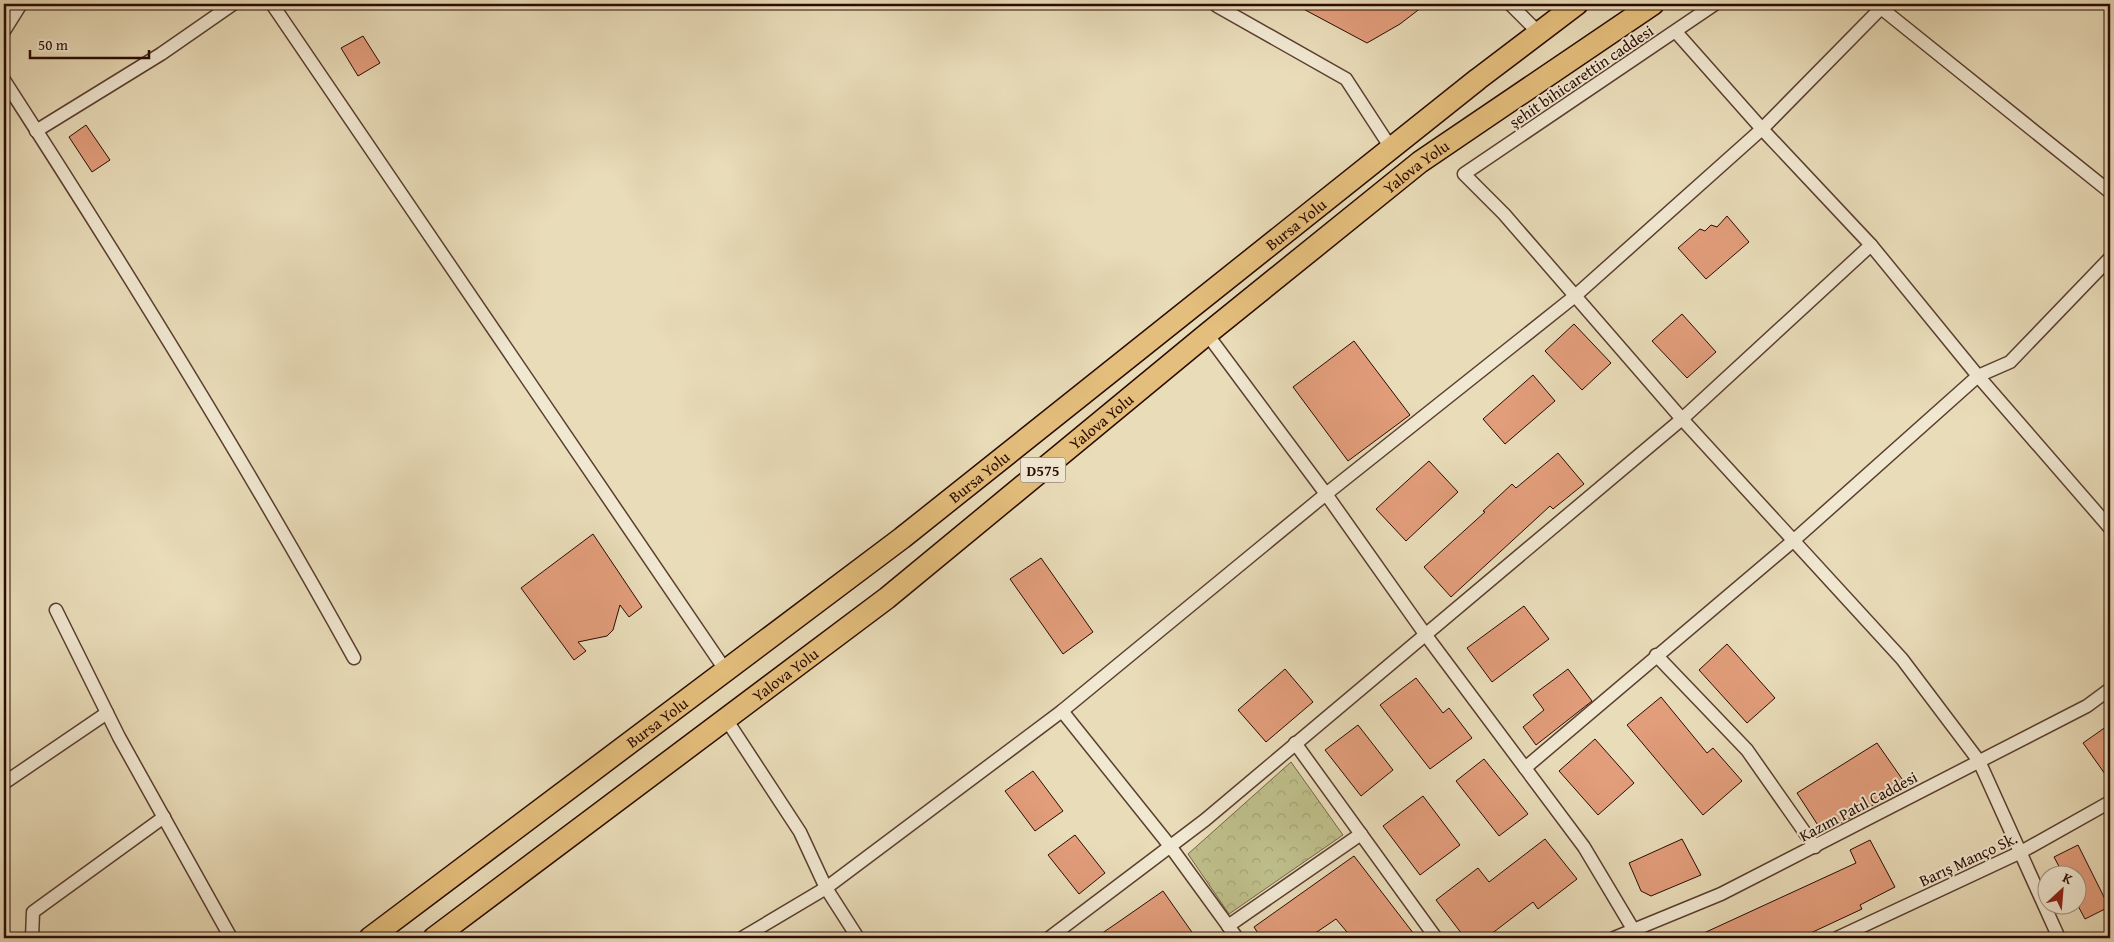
<svg xmlns="http://www.w3.org/2000/svg" width="2114" height="942" viewBox="0 0 2114 942" font-family="'Gentium Book Plus',serif">
	<style>
		.park { fill: url(#park-crowns); stroke: #746446 }
		.building { fill: #e29d7b; stroke: #2b0a01 }
		.lines { fill: none; stroke-linecap: round; stroke-linejoin: round }
		.minor-casing { stroke: #5a3e2f; stroke-width: 15 }
		.trunk-casing { stroke: #2b0a01; stroke-width: 24 }
		.minor { stroke: #f1e8d2; stroke-width: 12 }
		.trunk { stroke: #e4be7c; stroke-width: 21 }
		.labels { text-anchor: middle; dominant-baseline: central; stroke-width: 4; stroke-linejoin: round; paint-order: stroke }
		.shield { fill: #f1e8d2; stroke: #664d40; stroke-width: 1 }
		.shield-label { font-size: 15px; font-weight: bold; fill: #2b0a01 }
		.street-label { font-size: 16px; fill: #2b0a01; stroke: #f1e8d2 }
	</style>
	<defs>
		<pattern id="park-crowns" width="20" height="18" patternUnits="userSpaceOnUse" patternTransform="scale(1.25)"><rect width="20" height="18" fill="#bebe8a"/><path d="M2 6a3 3 0 1 1 6 0M12 15a3 3 0 1 1 6 0" fill="none" stroke="#a3a275"/></pattern>
	</defs>
	<rect width="100%" height="100%" fill="#e9dcb9"/>
	<filter id="stains"><feTurbulence type="fractalNoise" baseFrequency=".004" numOctaves="4"/><feColorMatrix values="0 0 0 0 .2 0 0 0 0 .09 0 0 0 0 .02 0 0 0 .5 -.17"/></filter>
	<radialGradient id="worn" r=".72"><stop offset=".6" stop-color="#630" stop-opacity="0"/><stop offset="1" stop-color="#630" stop-opacity=".3"/></radialGradient>
	<!-- park -->
	<polygon class="park" points="1291,762 1343,835 1229,914 1188,854"/>
	<!-- building -->
	<g class="building">
		<polygon points="1294,4 1426,4 1400,24 1367,43"/>
		<polygon points="363,36 380,63 358,76 341,48"/>
		<polygon points="86,125 110,160 92,172 69,137"/>
		<polygon points="1727,216 1749,242 1706,279 1678,248 1700,229 1705,231 1711,225 1717,227"/>
		<polygon points="1682,314 1716,352 1687,378 1652,341"/>
		<polygon points="1574,324 1611,363 1582,390 1545,351"/>
		<polygon points="1354,341 1410,415 1348,461 1293,387"/>
		<polygon points="1533,375 1555,401 1505,444 1483,419"/>
		<polygon points="1558,453 1584,484 1553,509 1550,506 1451,597 1424,567 1485,512 1483,511 1512,484 1516,488"/>
		<polygon points="1429,461 1458,492 1406,541 1376,509"/>
		<polygon points="593,534 642,607 629,617 620,605 613,630 607,636 578,642 586,651 574,660 521,588"/>
		<polygon points="1041,558 1093,632 1063,654 1010,579"/>
		<polygon points="1524,606 1549,639 1492,682 1467,648"/>
		<polygon points="1727,644 1775,698 1747,723 1699,670"/>
		<polygon points="1285,669 1313,702 1266,742 1238,710"/>
		<polygon points="1568,669 1592,701 1536,745 1523,727 1544,710 1533,695"/>
		<polygon points="1416,678 1443,713 1449,708 1472,738 1430,769 1380,705"/>
		<polygon points="1661,697 1707,753 1713,748 1742,781 1703,815 1627,725"/>
		<polygon points="2110,724 2110,781 2083,743"/>
		<polygon points="1358,725 1393,770 1361,796 1325,750"/>
		<polygon points="1595,739 1634,783 1598,815 1559,771"/>
		<polygon points="1877,743 1907,786 1823,833 1797,793"/>
		<polygon points="1484,759 1528,814 1499,836 1456,781"/>
		<polygon points="1033,771 1063,811 1035,831 1005,791"/>
		<polygon points="1423,796 1460,845 1420,875 1383,826"/>
		<polygon points="1075,835 1105,873 1079,894 1048,855"/>
		<polygon points="1545,839 1577,879 1538,909 1533,902 1486,938 1465,938 1436,900 1478,868 1489,882"/>
		<polygon points="1682,839 1701,875 1651,896 1641,891 1629,863"/>
		<polygon points="1870,840 1895,887 1860,905 1862,909 1800,938 1693,938 1856,863 1850,850"/>
		<polygon points="2078,845 2109,907 2085,919 2076,902 2076,874 2063,874 2054,857"/>
		<polygon points="1354,856 1417,938 1352,938 1336,919 1308,938 1261,938 1254,927"/>
		<polygon points="1163,891 1196,938 1095,938 1117,923"/>
	</g>
	<g class="lines">
		<!-- minor casing -->
		<g class="minor-casing">
			<g id="minor">
				<polyline points="272,4 726,671"/>
				<polyline points="1218,4 1217,6 1346,79 1391,148"/>
				<polyline points="1510,4 1539,33"/>
				<polyline points="1715,4 1464,174 1504,214 1682,419 1902,659 1979,761 2059,938"/>
				<polyline points="1881,8 2110,192"/>
				<polyline points="4,31 19,7 17,4"/>
				<polyline points="1676,32 1762,129 1871,245 1978,376 2110,528"/>
				<path d="M4 80C126 269 245 461 354 658"/>
				<polyline points="36,131 161,54 233,4"/>
				<polyline points="1207,334 1326,494 1425,634 1584,847 1633,929"/>
				<polyline points="56,610 119,737 231,938"/>
				<polyline points="1656,655 1747,750 1815,847"/>
				<polyline points="1062,711 1170,846 1237,938"/>
				<polyline points="726,719 800,832 826,888 858,938"/>
				<polyline points="1295,743 1436,938"/>
				<polyline points="1525,768 1793,541 1978,376 2010,362 2110,258"/>
				<polyline points="4,783 107,713"/>
				<polyline points="1228,926 1361,834"/>
				<polyline points="32,938 33,912 164,817"/>
				<polyline points="742,938 826,888 1062,711 1326,494 1575,296 1762,129 1885,4"/>
				<polyline points="1049,938 1205,820 1682,419 1871,245"/>
				<polyline points="1614,938 1721,894 2087,706 2110,689"/>
				<polyline points="1837,938 2021,852 2110,802"/>
			</g>
		</g>
		<!-- trunk casing -->
		<g class="trunk-casing">
			<g id="trunk">
				<path id="s1" d="M370 938 902 538 1478 79 1577 4"/>
				<path id="s2" d="M434 938 887 598 1207 334 1420 162 1653 4"/>
			</g>
		</g>
		<!-- minor -->
		<use href="#minor" class="minor"/>
		<!-- trunk -->
		<use href="#trunk" class="trunk"/>
	</g>
	<g class="labels">
		<!-- shield labels -->
		<rect class="shield" x="1020.5" y="457.5" width="45" height="25" rx="4"/>
		<g class="shield-label">
			<text x="1043" y="470">D575</text>
		</g>
		<!-- street labels -->
		<g class="street-label">
			<text transform="translate(1581 76) rotate(-34)">şehit bihicarettin caddesi</text>
			<text stroke="none"><textPath href="#s2" startOffset="1249">Yalova Yolu</textPath></text>
			<text stroke="none"><textPath href="#s1" startOffset="1169">Bursa Yolu</textPath></text>
			<text stroke="none"><textPath href="#s2" startOffset="844">Yalova Yolu</textPath></text>
			<text stroke="none"><textPath href="#s1" startOffset="764">Bursa Yolu</textPath></text>
			<text stroke="none"><textPath href="#s2" startOffset="439">Yalova Yolu</textPath></text>
			<text stroke="none"><textPath href="#s1" startOffset="359">Bursa Yolu</textPath></text>
			<text transform="translate(1858 806) rotate(-28)">Kazım Patıl Caddesi</text>
			<text transform="translate(1968 859) rotate(-25)">Barış Manço Sk.</text>
		</g>
	</g>
	<!-- margin -->
	<rect width="2114" height="942" fill="none" stroke="#e9dcb9" stroke-width="20"/>
	<rect x="5" y="5" width="2104" height="932" fill="none" stroke="#2b0a01" stroke-width="2.5"/>
	<rect x="10" y="10" width="2094" height="922" fill="none" stroke="#2b0a01"/>
	<!-- north arrow -->
	<g transform="translate(2062 890) rotate(26)"><circle r="24" fill="#f1e8d2" stroke="#a28f7e"/>
	<path d="M0-4L9 19L0 12L-9 19Z" fill="#8f2418"/>
	<text y="-8" font-size="14" font-weight="bold" text-anchor="middle" fill="#2b0a01">K</text>
	</g>
	<!-- scale -->
	<path d="M30 50v8h119v-8" fill="none" stroke="#2b0a01" stroke-width="2.5"/>
	<text x="38" y="50" font-size="15" fill="#2b0a01" stroke="#f1e8d2" stroke-width="4" paint-order="stroke">50 m</text>
	<rect width="100%" height="100%" filter="url(#stains)"/>
	<rect width="100%" height="100%" fill="url(#worn)"/>
</svg>
